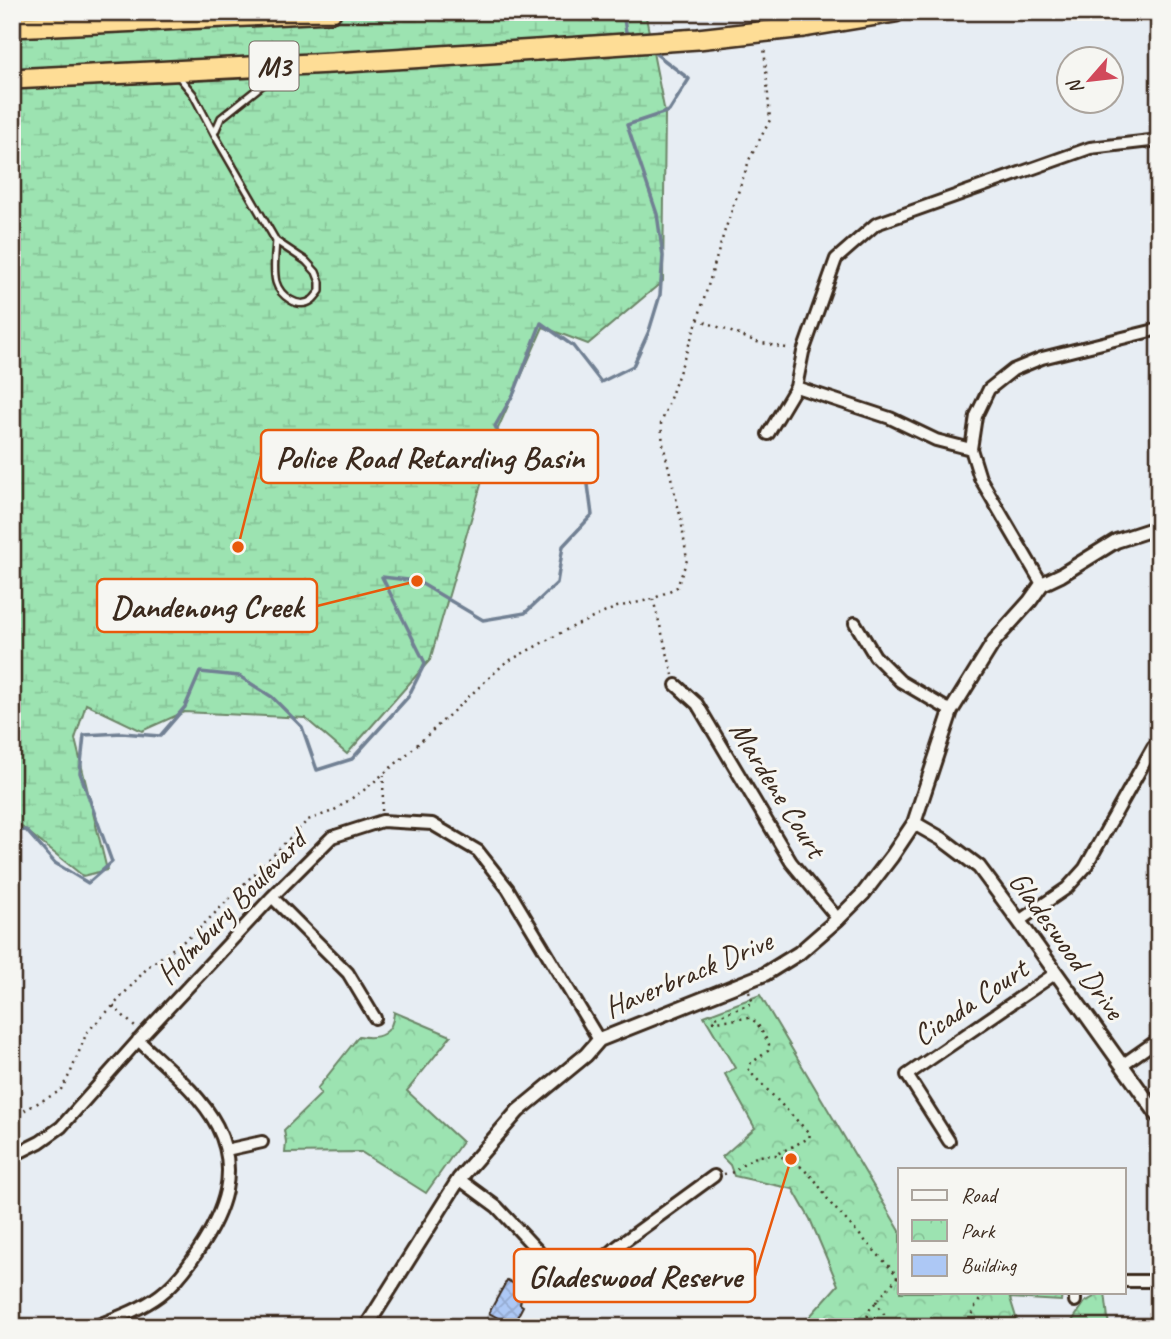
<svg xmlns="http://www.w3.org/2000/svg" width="1171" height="1339" viewBox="0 0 1171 1339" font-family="Caveat,sans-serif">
<defs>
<pattern id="wetland-marsh" width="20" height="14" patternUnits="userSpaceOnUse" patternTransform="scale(1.75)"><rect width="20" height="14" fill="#9ce3b1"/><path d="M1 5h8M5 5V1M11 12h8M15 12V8" fill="none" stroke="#87c398"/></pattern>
<pattern id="park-crowns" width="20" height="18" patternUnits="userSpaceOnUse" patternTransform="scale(1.75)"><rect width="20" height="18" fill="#9ce3b1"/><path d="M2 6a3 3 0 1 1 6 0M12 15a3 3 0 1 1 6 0" fill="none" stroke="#87c398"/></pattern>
<pattern id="building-cross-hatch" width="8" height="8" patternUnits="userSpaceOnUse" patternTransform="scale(1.75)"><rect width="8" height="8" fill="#adc8f5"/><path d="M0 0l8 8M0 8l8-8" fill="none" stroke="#96acd2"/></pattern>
</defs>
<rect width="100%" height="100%" fill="#e7edf3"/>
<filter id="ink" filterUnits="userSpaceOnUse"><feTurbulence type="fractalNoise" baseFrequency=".0143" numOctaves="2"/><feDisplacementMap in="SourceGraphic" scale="14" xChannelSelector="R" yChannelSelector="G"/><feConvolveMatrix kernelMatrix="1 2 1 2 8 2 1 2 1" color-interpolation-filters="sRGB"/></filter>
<g filter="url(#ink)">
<!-- wetland -->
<path fill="url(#wetland-marsh)" stroke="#6c8668" stroke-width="2" d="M12,12H645L665,113L663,281L588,344L543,327L496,433L430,660L347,754L305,718L184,712L142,731L86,704L75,739L107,870L83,876L18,824H12Z"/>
<!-- park -->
<path fill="url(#park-crowns)" stroke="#6c8668" stroke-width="2" d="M760,995L900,1231V1292H1062L1061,1301L1010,1298L1019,1327H803L802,1325L838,1285L810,1219L793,1189L734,1176L730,1165L722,1157L755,1128L725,1074L735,1068L704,1016Z
M394,1012L451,1036L407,1091L462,1142L426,1193L361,1152L285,1153L286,1142L284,1130L321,1094L317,1089L359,1036C379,1040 393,1034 394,1012Z
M1103,1292H1105L1109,1327H1068L1085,1302Z"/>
<!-- shadow -->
<path fill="#0003" d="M507,1282L510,1327H491L492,1325L484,1321L500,1289Z"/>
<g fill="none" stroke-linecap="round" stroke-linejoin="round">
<!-- stream -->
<path stroke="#718093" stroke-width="3.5" d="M623,12L626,32L631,35
M12,831L26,830L55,863L88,883L112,862L80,773L84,735L122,733L160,736L185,707L200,672L239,676L272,697L302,727L317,770L352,759L408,697L425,663L382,577L417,581L483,620L525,613L557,583L563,546L592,515L587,477L512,462L495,426L514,393L541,323L573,346L601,382L633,366L649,331L660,295L663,256L657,214L627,125L669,111L689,79L651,50"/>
</g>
<!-- building -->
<path fill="url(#building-cross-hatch)" stroke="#3b2a1e" stroke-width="2" d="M507,1280L520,1287L517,1291L522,1294L520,1304L523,1306L512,1327H504L495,1322L498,1318L489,1313Z"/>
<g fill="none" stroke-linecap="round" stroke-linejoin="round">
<defs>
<path id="service" d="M179,77L193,94L214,134
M276,241C275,254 273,270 276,282C280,296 299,310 312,300C314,299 319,292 320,291V282L316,272L306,261L276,241L214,134L221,118L261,86L283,72"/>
<path id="minor" d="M796,387L890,418L936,440L971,449
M768,434L796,387L803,352L836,259L876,224L1090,148L1159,140
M1042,584L980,478L971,449L976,416L989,389L1013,370L1042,358L1159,329
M855,623L875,656L900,681L951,711
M676,685L697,704L791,862L838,919
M272,897L348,973L375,1018
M1019,921L1067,888L1085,868L1153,747L1159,743
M1122,1065L1159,1039
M949,1141L907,1075L1056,973
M226,1150L262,1142
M12,1156L40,1142L61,1127L143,1035L272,897L332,837L382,821L432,824L478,851L508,889L599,1040
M459,1179L497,1207L538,1251L560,1285L572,1287L618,1246L714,1176
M1124,1281H1150L1159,1278
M1075,1292V1301
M93,1327C116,1318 140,1310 160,1295C176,1283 188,1267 198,1251C224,1212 240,1171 217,1126C200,1093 165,1066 138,1040"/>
<path id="tertiary" d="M914,823L942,839L979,867L1019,921L1159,1117
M366,1327L459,1179L518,1111L586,1055L599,1040L765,974L799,953L838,919L863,894L892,856L914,823L951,711L995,640L1030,601L1042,584L1061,575L1116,541L1159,527"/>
<path id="motorway" d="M12,27L331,12
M804,27L895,12
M12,79L331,63L536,50"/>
</defs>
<!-- service casing -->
<use href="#service" stroke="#3b2a1e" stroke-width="10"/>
<!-- minor casing -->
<use href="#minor" stroke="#3b2a1e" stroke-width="16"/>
<!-- tertiary casing -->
<use href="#tertiary" stroke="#3b2a1e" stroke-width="18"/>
<!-- motorway casing -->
<use href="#motorway" stroke="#3b2a1e" stroke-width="24"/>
<!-- path -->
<path stroke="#3b2a1e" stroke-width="2.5" stroke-dasharray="2 5" stroke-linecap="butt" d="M698,319L757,342L791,349
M653,599L673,675
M382,811L384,775
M749,992L753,1003L713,1018L714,1021L750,1018L757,1023L769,1044L768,1051L750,1064L748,1068L751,1073L810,1134L809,1138L777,1154
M113,1006L136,1028
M12,1117L60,1091L70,1074L87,1032L113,1006L149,966L195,933L308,820L333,811L364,790L405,756L505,663L566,630L617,607L653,599L677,587L687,560L681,519L663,444L661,424L698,319L724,233L750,158L770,120L764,46
M792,1146L800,1166
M724,1174L734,1172L744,1163L758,1156L776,1155L787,1159L800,1166L815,1180L831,1204L896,1274L897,1278L870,1309L867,1317L852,1327
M876,1301L887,1319L889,1327
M867,1317C876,1317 882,1320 888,1327
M966,1327L976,1305L986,1292"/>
<!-- service -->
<use href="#service" stroke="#f6f6f2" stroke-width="5"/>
<!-- minor -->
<use href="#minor" stroke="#f6f6f2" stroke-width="10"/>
<!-- tertiary -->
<use href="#tertiary" stroke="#f6f6f2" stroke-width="12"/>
<!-- motorway -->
<use href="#motorway" stroke="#fedd96" stroke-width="19"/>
<defs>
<path id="motorway-bridge" d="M536,50L698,39L804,27"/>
</defs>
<!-- motorway-bridge casing -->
<use href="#motorway-bridge" stroke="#3b2a1e" stroke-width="24" stroke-linecap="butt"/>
<!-- motorway-bridge -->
<use href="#motorway-bridge" stroke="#fedd96" stroke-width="19"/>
</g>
</g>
<g text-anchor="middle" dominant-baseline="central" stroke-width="6" stroke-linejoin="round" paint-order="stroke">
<!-- shield labels -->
<rect fill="#f6f6f2" stroke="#73675e" stroke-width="2" x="249.5" y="41.5" width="49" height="49" rx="5"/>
<g font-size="28" font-weight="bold" fill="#3b2a1e">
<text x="274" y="66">M3</text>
</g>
<!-- street labels -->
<g font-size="30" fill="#3b2a1e" stroke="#f6f6f2">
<text transform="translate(778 789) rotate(58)">Mardene Court</text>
<text transform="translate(231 907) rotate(-46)">Holmbury Boulevard</text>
<text transform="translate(1067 945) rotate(54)">Gladeswood Drive</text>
<text transform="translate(688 974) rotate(-23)">Haverbrack Drive</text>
<text transform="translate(970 1002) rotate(-34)">Cicada Court</text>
</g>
</g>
<!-- callouts -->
<path fill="none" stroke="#e8590c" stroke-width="2.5" d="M238 547L261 456M417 581L317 606M791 1159L755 1276"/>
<g fill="#e8590c" stroke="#f6f6f2" stroke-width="2.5">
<circle cx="238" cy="547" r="7"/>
<circle cx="417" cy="581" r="7"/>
<circle cx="791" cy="1159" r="7"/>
</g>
<g fill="#f6f6f2" stroke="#e8590c" stroke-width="2.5">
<rect x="261" y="430" width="337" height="53" rx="7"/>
<rect x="97" y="579" width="220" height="53" rx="7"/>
<rect x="514" y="1249" width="241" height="53" rx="7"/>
</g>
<g font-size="32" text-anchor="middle" font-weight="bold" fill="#3b2a1e">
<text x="430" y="468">Police Road Retarding Basin</text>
<text x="207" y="617">Dandenong Creek</text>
<text x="635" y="1287">Gladeswood Reserve</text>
</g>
<!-- margin -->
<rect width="1171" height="1339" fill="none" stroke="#f6f6f2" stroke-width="42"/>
<rect x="21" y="21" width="1129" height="1297" fill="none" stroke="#3b2a1e" stroke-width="2.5" filter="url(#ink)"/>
<!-- legend -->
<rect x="898" y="1168" width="228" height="126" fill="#f6f6f2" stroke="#aba49d" stroke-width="2"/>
<rect x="912" y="1190" width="35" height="10" fill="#f6f6f2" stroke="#aba49d" stroke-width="2"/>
<text x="961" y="1202" font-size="21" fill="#3b2a1e">Road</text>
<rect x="912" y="1220" width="35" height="21" fill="url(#park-crowns)" stroke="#aba49d" stroke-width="2"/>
<text x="961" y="1238" font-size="21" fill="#3b2a1e">Park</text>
<rect x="912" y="1255" width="35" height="21" fill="#adc8f5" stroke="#aba49d" stroke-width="2"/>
<text x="961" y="1272" font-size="21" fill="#3b2a1e">Building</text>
<!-- north arrow -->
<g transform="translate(1090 80) rotate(242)"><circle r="33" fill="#f6f6f2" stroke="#aba49d" stroke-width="2"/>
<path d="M0-5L12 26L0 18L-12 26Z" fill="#d1495b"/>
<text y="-10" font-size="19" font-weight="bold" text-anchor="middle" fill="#3b2a1e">N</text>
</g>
</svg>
